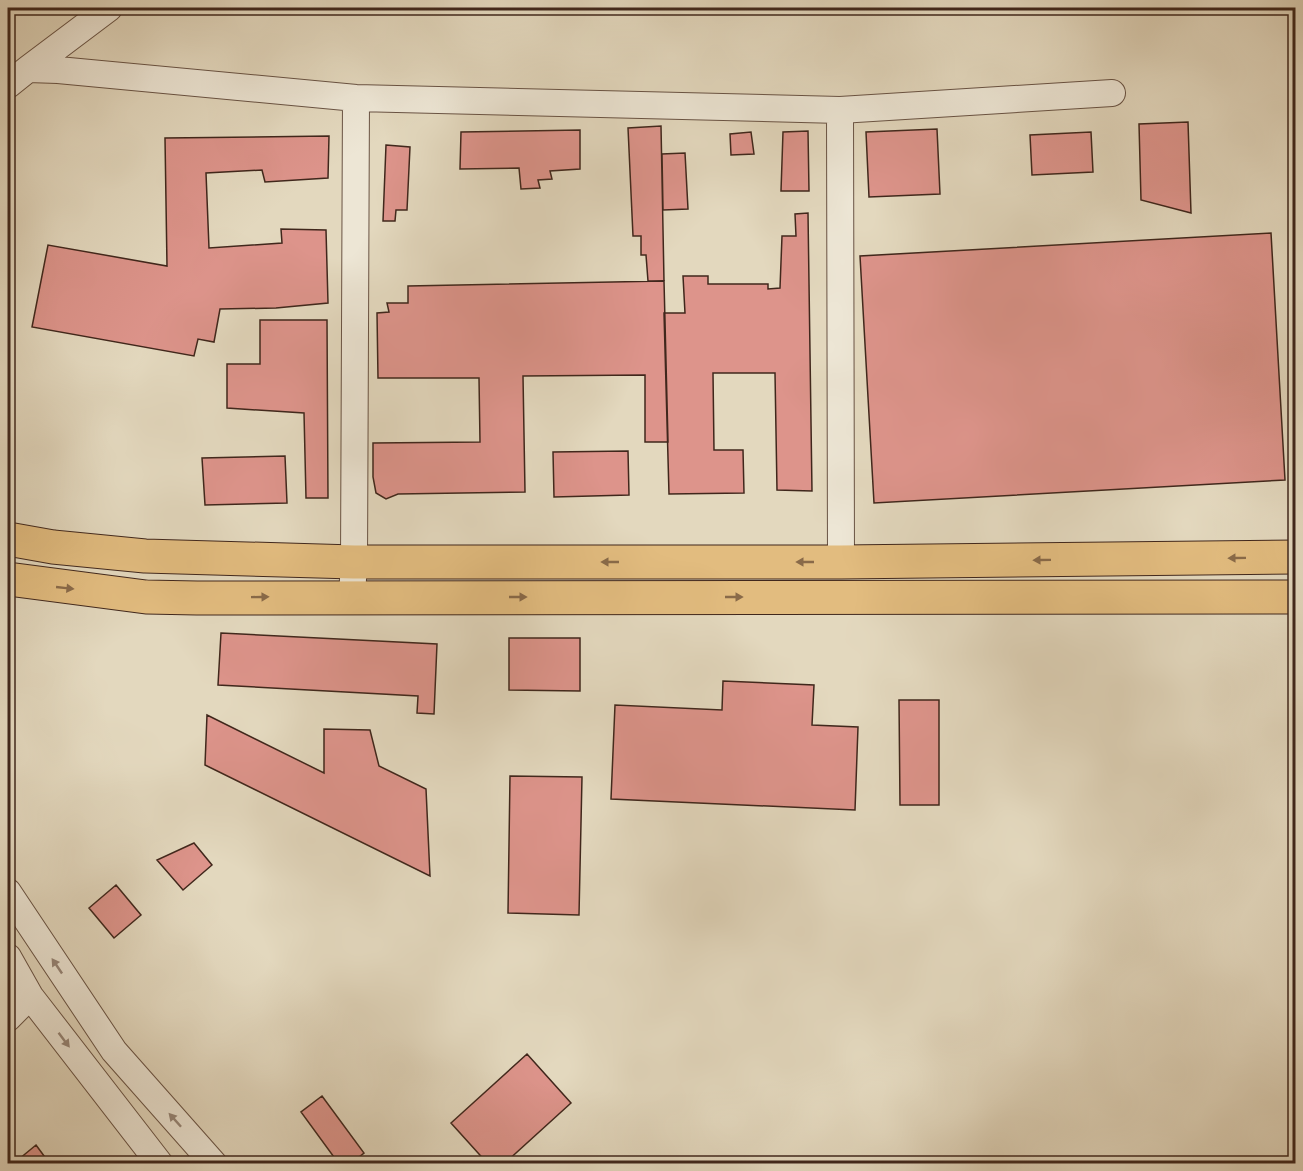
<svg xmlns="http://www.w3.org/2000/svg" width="1303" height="1171" viewBox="0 0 1303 1171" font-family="'IM FELL English',serif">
<rect width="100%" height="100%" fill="#e3d8be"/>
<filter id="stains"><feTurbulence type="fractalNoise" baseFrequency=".00333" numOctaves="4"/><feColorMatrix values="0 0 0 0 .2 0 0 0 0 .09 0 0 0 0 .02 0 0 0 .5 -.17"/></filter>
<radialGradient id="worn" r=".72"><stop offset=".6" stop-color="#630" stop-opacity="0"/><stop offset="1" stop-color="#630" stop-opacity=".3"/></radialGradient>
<!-- building -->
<path fill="#dd948b" stroke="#40271c" stroke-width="1.5" d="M1188,122L1191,213L1141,200L1139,124Z
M661,126L664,281H648L646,255H641V236H633L628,128Z
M937,129L940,194L869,197L866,132Z
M580,130V169L550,171L552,179L538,180L540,188L521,189L519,168L460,169L461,132Z
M808,131L809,191H781L783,132Z
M751,132L754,154L731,155L730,134Z
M1091,132L1093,172L1032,175L1030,135Z
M329,136L328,178L265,182L262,170L206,173L209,248L282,243L281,229L326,230L328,303L276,308L220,309L214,342L198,339L194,356L32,327L48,245L167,266L165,138Z
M386,145L410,147L407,210H396L395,221H383Z
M685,153L688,209L663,210L662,154Z
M808,213L812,491L777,490L775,373H713L714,450H743L744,493L669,494L664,313H685L683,276H708V284H768V289L780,288L782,236H796L795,214Z
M1271,233L1285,480L874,503L860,256Z
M664,281L668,442H645V375L523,376L525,492L398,494L386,499L376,493L373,477V443L480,442L479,378H378L377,313L389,312L387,303H408V286Z
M260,320H327L328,498H306L304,413L227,408V364H260Z
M628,451L629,495L554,497L553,452Z
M285,456L287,503L205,505L202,458Z
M221,633L437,644L434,714L417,713L418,696L218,685Z
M509,638H580V691L509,690Z
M723,681L814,685L812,725L858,727L855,810L611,799L615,705L722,710Z
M899,700H939V805H900Z
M207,715L324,773V729L370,730L379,766L426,789L430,876L205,765Z
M510,776L582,777L579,915L508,913Z
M194,843L212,865L183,890L157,860Z
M116,885L141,915L114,938L89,908Z
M527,1054L571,1103L504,1164H488L451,1123Z
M322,1096L364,1153L350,1164H339L301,1112Z
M36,1145L50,1164H13Z"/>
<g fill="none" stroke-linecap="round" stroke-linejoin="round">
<defs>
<path id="minor" d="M28,69L109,8
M8,85L28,69L58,70L356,98L840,110L1112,93
M840,110L841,562
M352,596L354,562L356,98
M8,892L114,1051L214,1164
M8,957L30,996L160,1164
M8,1018L30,996"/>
<path id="major" d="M8,539L53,547L145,556L354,562H841L1296,557
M8,579L146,597L197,598L1296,597"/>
</defs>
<!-- minor casing -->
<use href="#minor" stroke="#695344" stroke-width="28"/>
<!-- major casing -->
<use href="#major" stroke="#40271c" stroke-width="35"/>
<!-- minor -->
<use href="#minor" stroke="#ede6d5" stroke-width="26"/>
<!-- major -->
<use href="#major" stroke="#e2bc7f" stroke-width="33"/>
</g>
<!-- one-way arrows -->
<defs><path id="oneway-solid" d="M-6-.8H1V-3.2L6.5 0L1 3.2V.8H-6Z" transform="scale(1.5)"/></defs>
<g fill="#896a49">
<use href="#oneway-solid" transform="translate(1237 558) rotate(179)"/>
<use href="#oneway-solid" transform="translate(1042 560) rotate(179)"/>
<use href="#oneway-solid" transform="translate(610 562) rotate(-180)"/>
<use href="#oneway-solid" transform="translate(805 562) rotate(180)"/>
<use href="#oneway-solid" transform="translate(65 588) rotate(6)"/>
<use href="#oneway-solid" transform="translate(260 597) rotate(-1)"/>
<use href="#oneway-solid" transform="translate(518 597)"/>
<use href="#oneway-solid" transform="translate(734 597)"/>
</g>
<g fill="#968678">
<use href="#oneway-solid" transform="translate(57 966) rotate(-124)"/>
<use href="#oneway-solid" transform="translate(64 1040) rotate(53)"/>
<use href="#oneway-solid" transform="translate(175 1120) rotate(-132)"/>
</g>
<!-- margin -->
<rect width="1303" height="1171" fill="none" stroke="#e3d8be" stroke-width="30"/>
<rect x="9" y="9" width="1285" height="1153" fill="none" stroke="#40271c" stroke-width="3"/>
<rect x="15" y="15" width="1273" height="1141" fill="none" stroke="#40271c" stroke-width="1.5"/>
<rect width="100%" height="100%" filter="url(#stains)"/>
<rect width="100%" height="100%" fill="url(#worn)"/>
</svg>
